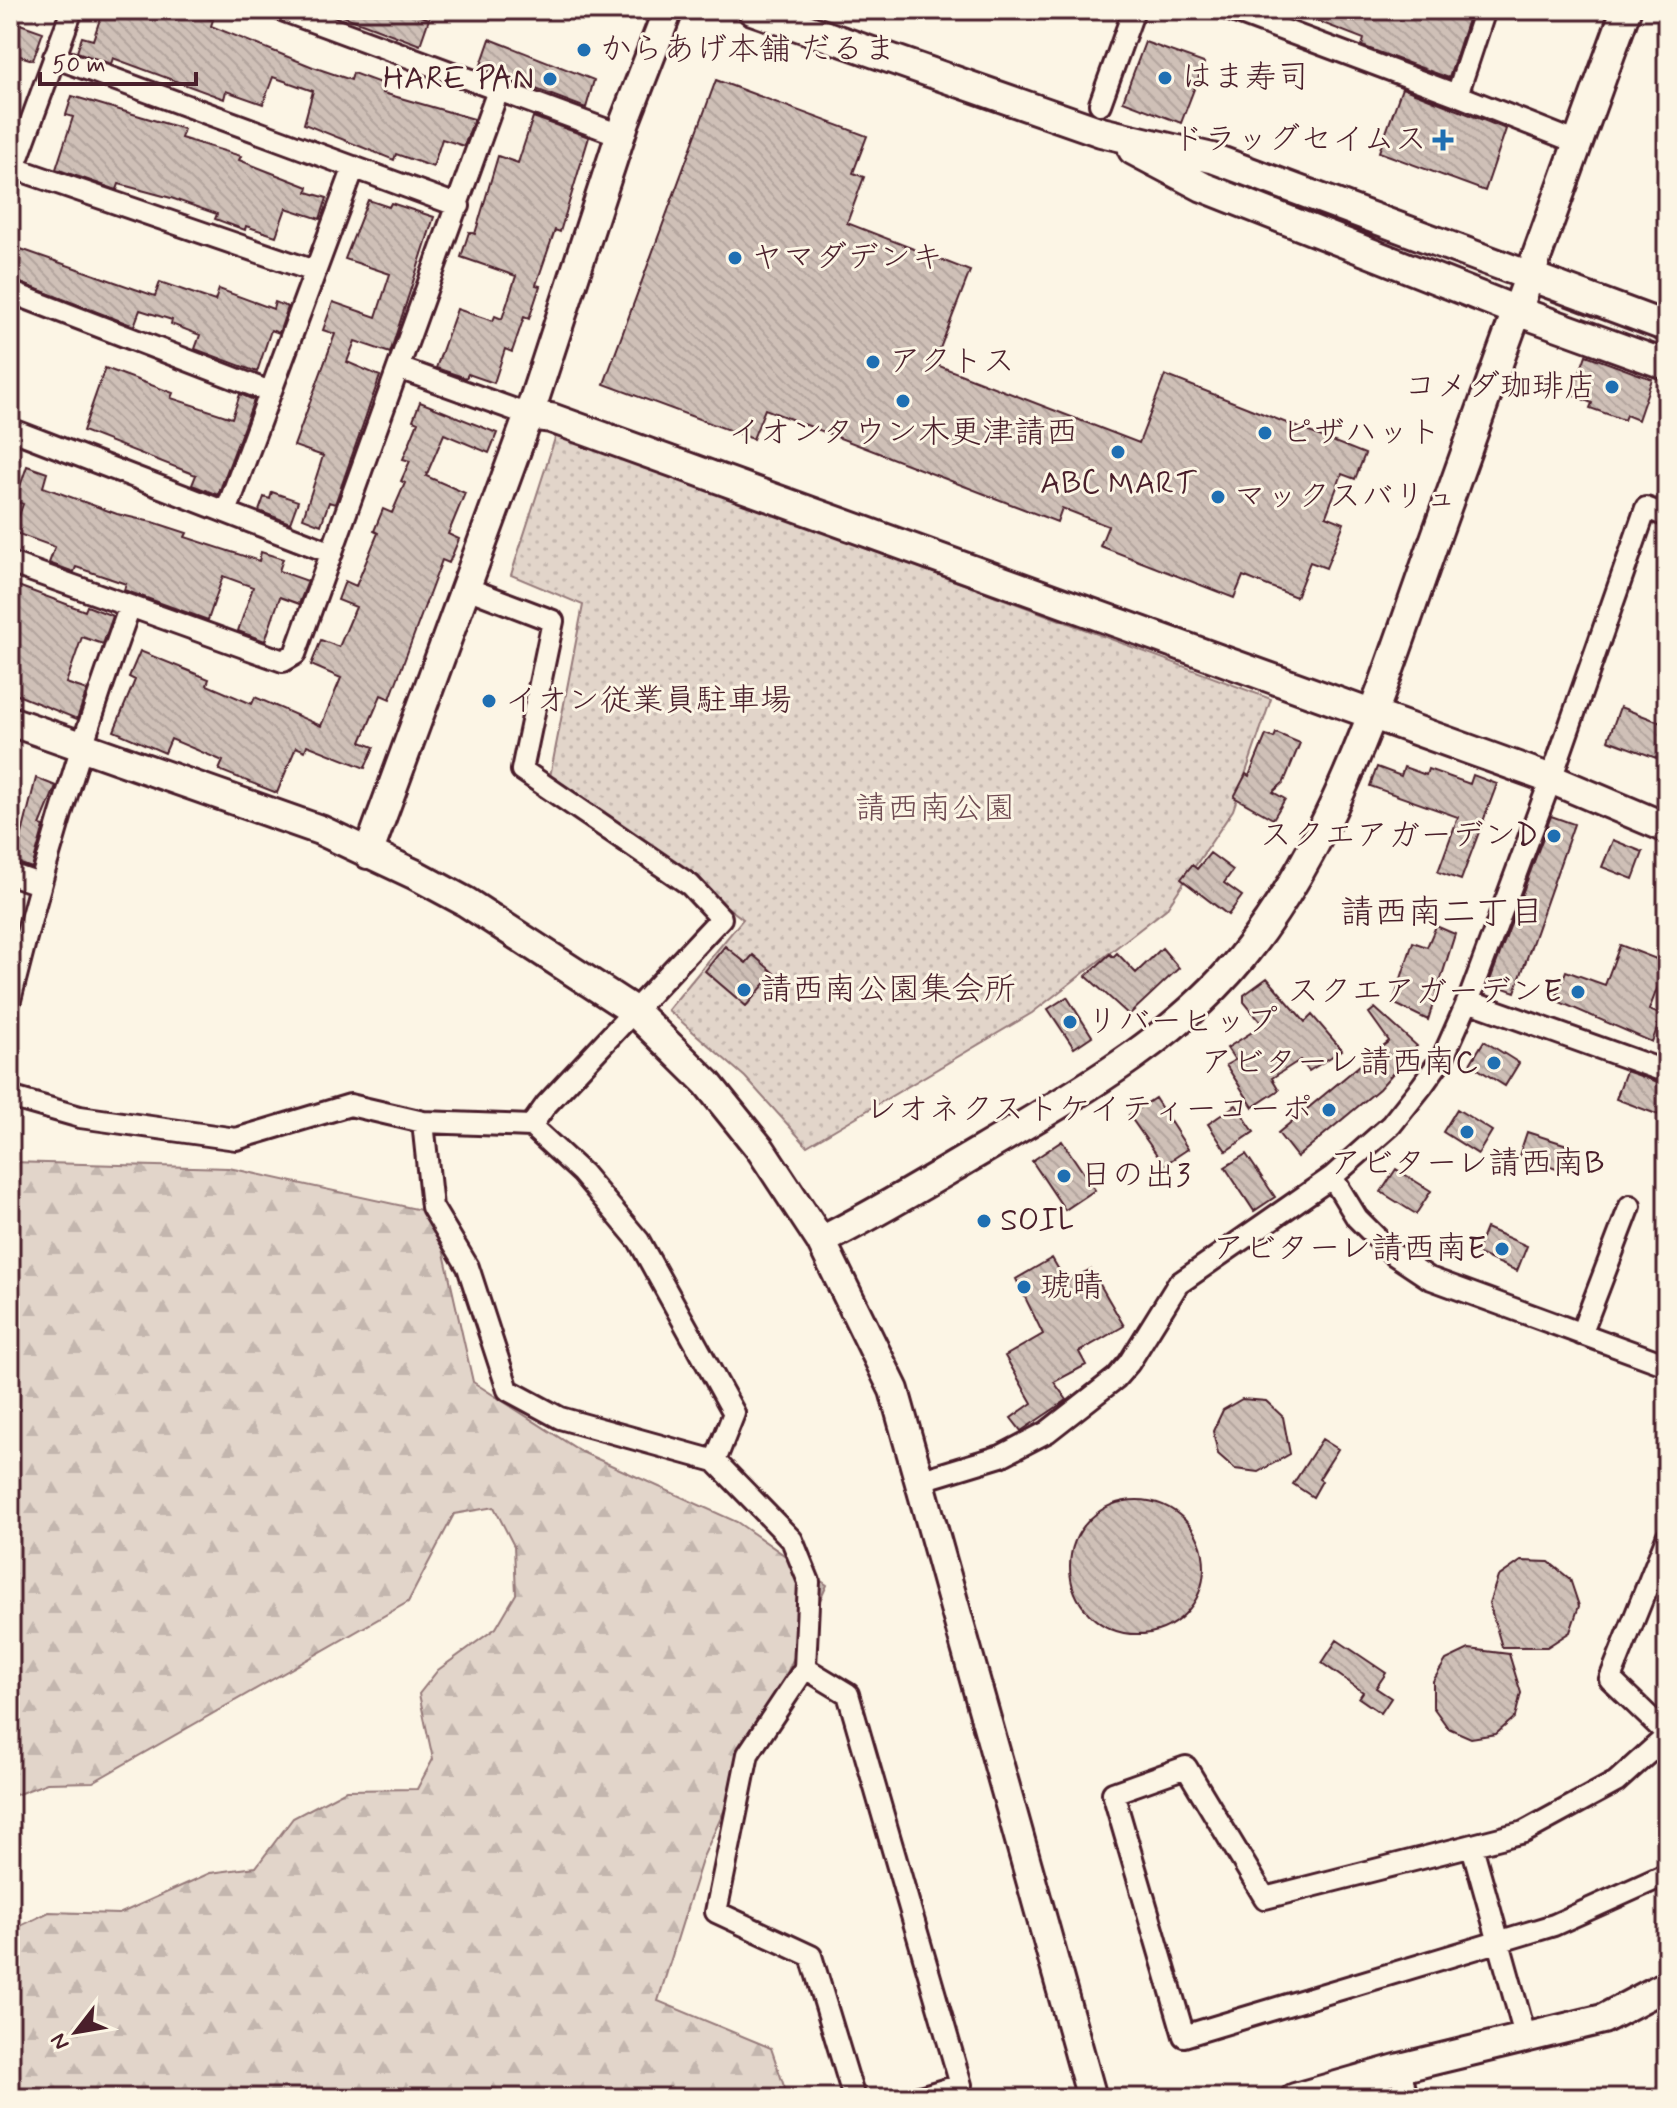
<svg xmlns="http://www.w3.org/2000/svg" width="1677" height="2108" viewBox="0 0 1677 2108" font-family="Mynerve,'Klee One',sans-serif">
<defs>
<pattern id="forest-firs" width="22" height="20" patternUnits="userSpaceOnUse" patternTransform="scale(2)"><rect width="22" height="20" fill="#e2d5ca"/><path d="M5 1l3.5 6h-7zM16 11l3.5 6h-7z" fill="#c3b6ae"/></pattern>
<pattern id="park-dots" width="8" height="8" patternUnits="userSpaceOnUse" patternTransform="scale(2)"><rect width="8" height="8" fill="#e2d5ca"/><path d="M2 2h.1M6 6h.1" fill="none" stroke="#c3b6ae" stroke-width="1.8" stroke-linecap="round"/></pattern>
<pattern id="building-back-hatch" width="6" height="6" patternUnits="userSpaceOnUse" patternTransform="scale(2)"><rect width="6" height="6" fill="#cfc0b7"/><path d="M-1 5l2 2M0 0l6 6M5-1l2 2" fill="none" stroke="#b3a59e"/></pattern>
</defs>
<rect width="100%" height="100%" fill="#fcf5e5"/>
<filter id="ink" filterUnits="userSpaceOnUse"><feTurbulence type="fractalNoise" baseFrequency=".0125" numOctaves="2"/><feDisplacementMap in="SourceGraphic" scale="16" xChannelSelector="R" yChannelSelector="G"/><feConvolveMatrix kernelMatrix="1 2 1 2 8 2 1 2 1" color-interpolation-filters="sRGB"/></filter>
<g filter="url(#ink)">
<!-- forest -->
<path fill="url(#forest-firs)" stroke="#967a7a" stroke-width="2" d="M10,1162L229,1168L435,1213L473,1382L582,1452L737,1522L827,1585L703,1857L658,2001L771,2048L788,2098H10V1931L49,1912L119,1914L210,1873L256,1867L293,1818L346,1790L417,1789L433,1759L419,1694L438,1670L496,1628L516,1594L514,1546L494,1507L454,1514L408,1602L93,1782L47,1783L10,1797Z"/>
<!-- park -->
<path fill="url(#park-dots)" stroke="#967a7a" stroke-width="2" d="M557,432L1271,699L1233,810L1166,909L1032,1013L807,1146L745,1077L668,1010L743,919L650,849L549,782L583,605L511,575Z"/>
<!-- building -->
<path fill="url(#building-back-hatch)" stroke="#4a1f2b" stroke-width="2" d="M103,10H182L213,20L211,26L313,67L351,80L353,73L386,85L383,93L474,119L464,146L442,139L433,167L396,154L394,160L304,124L313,91L273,77L263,104L226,91L224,99L113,58L111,64L77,52L82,37L93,40Z
M327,10H402L429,19L420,45Z
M1289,10H1471L1449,78L1362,46L1364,39Z
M20,24L43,32L33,60L10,53Z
M490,39L594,80L586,108L480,68Z
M1145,42L1204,63L1181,123L1123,101Z
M716,80L867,136L853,173L864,177L847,223L970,271L934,364L1139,443L1165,375L1365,454L1355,479L1342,474L1326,516L1344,523L1326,568L1310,562L1296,597L1243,576L1234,598L1100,546L1108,526L1062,508L1057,522L765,409L753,439L604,384Z
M1402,88L1506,129L1485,191L1379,152Z
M72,96L184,129L181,138L241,156L239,160L308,187L307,192L327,198L320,219L286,208L276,236L246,226L245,230L215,219L217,214L171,198L119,184L117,190L56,169L73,117L66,115Z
M533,117L589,137L560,232L555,230L536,285L540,286L529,319L524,317L512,352L505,349L494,383L468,374L466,378L436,368L457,309L493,321L495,316L502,319L516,276L461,257L469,232L475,234L498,156L518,163Z
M368,200L389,207L391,203L434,217L390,353L355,341L347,362L380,376L335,504L329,502L321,525L303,518L323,456L294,446L335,334L323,330L333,302L376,317L390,274L345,259Z
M18,248L155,296L160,282L215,301L219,289L273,309L275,302L288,307L279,333L271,330L257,372L195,349L200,335L171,324L172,320L140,310L134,326L10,279Z
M1586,355L1652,379L1638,420L1626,415L1624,420L1590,408L1592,403L1572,395Z
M105,368L173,393L171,398L232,418L240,394L254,400L218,495L192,485L196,475L83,431Z
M420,402L497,433L489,453L444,434L426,476L465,493L448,534L459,539L449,563L442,560L390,699L381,695L361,742L374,747L365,768L307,745L305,751L296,747L277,793L219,770L223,761L171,739L165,753L114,731L135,680L129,677L140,651L209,679L207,685L252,704L255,697L321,726L341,678L311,665L321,640L339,647L356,607L338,600L345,581L356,586L378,533L374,531L383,509L392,513L405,483L401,481L410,461L403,459L418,422L413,420Z
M27,466L47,473L43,487L117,514L156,523L187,533L185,537L259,561L261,552L283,559L279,571L308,581L299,604L280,597L265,641L238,631L253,587L223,576L208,620L124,590L126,584L76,567L74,572L49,563L55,547L13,532L23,504L15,501Z
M272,492L298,501L290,523L259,511L264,497L270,499Z
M10,583L85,611L87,606L113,616L103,644L82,637L66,683L87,690L77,719L10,692V625L15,612L10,610Z
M1620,707L1667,725V762L1608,740Z
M1276,733L1300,743L1284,782L1273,792L1285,799L1273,819L1234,797L1246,774L1249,776L1266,735L1274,738Z
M1377,767L1401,776L1404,767L1426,775L1428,769L1470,784L1473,775L1497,784L1461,880L1438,872L1458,817L1370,786Z
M36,778L56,786L40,825L44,826L32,868L15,862Z
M1551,816L1574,824L1515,992L1489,983Z
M1613,840L1643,852L1633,879L1602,867Z
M1210,853L1233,870L1224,883L1242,896L1228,915L1181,879L1192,865L1197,869Z
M1436,926L1455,934L1428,1020L1393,1003L1413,942L1427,947Z
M1620,945L1667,963L1649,1010L1662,1015L1652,1042L1555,1000L1566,971L1605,985Z
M725,946L746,963L753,955L774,973L746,1006L705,971Z
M1162,948L1179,968L1129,1015L1086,976L1110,954L1113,957L1117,953L1136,973Z
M1267,978L1305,1022L1312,1015L1342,1050L1309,1071L1300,1060L1272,1078L1279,1090L1253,1107L1226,1065L1235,1060L1227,1048L1263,1025L1244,1002V995Z
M1067,997L1092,1036L1074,1048L1048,1009Z
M1375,1008L1417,1046L1379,1089L1297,1157L1278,1133L1389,1041L1369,1013Z
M1484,1041L1519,1063L1505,1086L1470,1064Z
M1626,1071L1667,1085V1118L1616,1099Z
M1155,1098L1188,1149L1164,1165L1129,1115Z
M1236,1105L1254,1132L1226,1151L1208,1124Z
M1457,1109L1492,1131L1478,1154L1443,1132Z
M1527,1132L1567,1145L1559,1170L1519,1156Z
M1062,1141L1095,1190L1065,1210L1032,1161Z
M1246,1154L1275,1197L1254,1211L1225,1167Z
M1396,1169L1431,1191L1416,1214L1381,1192Z
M1486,1228L1527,1246L1517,1271L1476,1253Z
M1052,1258L1066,1282L1091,1269L1124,1326L1079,1352L1086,1365L1054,1382L1067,1400L1021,1431L1011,1418L1032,1403L1005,1356L1043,1334L1016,1279Z
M1242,1399L1266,1401L1283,1417L1290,1454L1258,1472L1235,1469L1218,1454L1213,1431L1223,1410Z
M1322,1439L1338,1449L1319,1479L1322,1481L1313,1497L1293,1484Z
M1070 1567a67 67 0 1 1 134 0a67 67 0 1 1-134 0Z
M1521,1561L1549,1562L1570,1579L1579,1606L1570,1632L1547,1647H1502L1489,1603L1498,1577Z
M1337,1640L1386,1673L1376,1688L1391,1698L1381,1713L1359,1698L1363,1692L1322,1663Z
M1469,1649L1509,1654L1521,1693L1515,1717L1496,1734L1471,1738L1448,1728L1433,1707V1681L1446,1660Z"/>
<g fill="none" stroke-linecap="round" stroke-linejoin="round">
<defs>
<path id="street" d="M282,10L620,135
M1230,10L1457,95L1485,10
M54,57L459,206
M1457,95L1578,143
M1100,104L1134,10
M14,168L314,271
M10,179L72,10
M10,292L270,392
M399,368L529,415
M10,429L332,553
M226,512L354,167
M10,563L283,661L295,654L499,88
M464,587L553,621L522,770L690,885L721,918L546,1105L531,1126
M10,874L39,884
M10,1000C43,866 83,736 130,606
M1468,1001L1667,1072
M10,1097L80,1117L236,1139L350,1105L423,1122L531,1126L582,1173L639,1241L734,1413L715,1461
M423,1122L432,1207L468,1267L508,1390L560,1418L715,1461L792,1540L809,1582L805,1668L748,1754L716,1912L811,1956L854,2098
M1332,1177L1357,1218L1393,1254L1429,1278L1667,1365
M1581,1334L1630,1206
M922,1480L1001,1456L1047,1432L1116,1378L1129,1363L1178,1284L1332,1177L1391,1125L1422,1086L1444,1055L1471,994L1551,779L1646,508L1667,516
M1667,1537L1610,1679L1667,1734
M805,1668L848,1694L961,2085L916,2098
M1667,1736L1616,1782L1524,1832L1265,1898L1186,1767L1113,1793L1184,2036L1554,1925L1667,1874
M1472,1846L1526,2039
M1400,2068L1407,2098"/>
<path id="secondary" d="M752,10L1101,132L1212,158L1667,327
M1133,150L1203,187L1517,311L1667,365
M529,415L551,418L1551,779L1667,828
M10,721L320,830L414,874L466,902L634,1011L707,1083L761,1150L821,1241L894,1390L1092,2098
M368,854L529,415L625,121L668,10
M821,1241C876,1214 929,1181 982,1150C1073,1096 1173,1041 1241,958C1341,834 1387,672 1440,525C1501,353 1564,182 1626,10
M1295,2098L1400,2068L1603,2019L1667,1985"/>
</defs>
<!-- street casing -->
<use href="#street" stroke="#4a1f2b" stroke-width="26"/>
<!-- secondary casing -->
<use href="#secondary" stroke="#4a1f2b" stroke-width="34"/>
<!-- street -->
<use href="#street" stroke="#fcf5e5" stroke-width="20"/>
<!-- secondary -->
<use href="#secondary" stroke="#fcf5e5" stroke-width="28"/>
</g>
</g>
<!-- markers -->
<g fill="#1f6fb2" stroke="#fcf5e5" stroke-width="3">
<circle cx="584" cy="50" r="8"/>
<circle cx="1165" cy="78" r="8"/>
<circle cx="550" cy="79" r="8"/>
<path d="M1439 128h8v8h8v8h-8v8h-8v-8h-8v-8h8z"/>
<circle cx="735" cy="258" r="8"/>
<circle cx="873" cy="362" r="8"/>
<circle cx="1612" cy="387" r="8"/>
<circle cx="903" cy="401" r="8"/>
<circle cx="1265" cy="433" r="8"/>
<circle cx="1118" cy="452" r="8"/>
<circle cx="1218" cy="497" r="8"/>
<circle cx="489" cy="701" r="8"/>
<circle cx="1554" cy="836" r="8"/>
<circle cx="744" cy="990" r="8"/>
<circle cx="1578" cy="992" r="8"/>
<circle cx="1070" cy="1022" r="8"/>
<circle cx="1494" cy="1063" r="8"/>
<circle cx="1329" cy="1110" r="8"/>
<circle cx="1467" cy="1132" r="8"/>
<circle cx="1064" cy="1176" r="8"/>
<circle cx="984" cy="1221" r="8"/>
<circle cx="1502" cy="1249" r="8"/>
<circle cx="1024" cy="1287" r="8"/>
</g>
<g text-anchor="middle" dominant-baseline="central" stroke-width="6" stroke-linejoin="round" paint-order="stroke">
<!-- poi labels -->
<g font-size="32" fill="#4a1f2b" stroke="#fcf5e5" text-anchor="start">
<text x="600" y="50">からあげ本舗 だるま</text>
<text x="1181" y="78">はま寿司</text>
<text x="534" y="79" text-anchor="end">HARE PAN</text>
<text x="1427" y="140" text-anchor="end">ドラッグセイムス</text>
<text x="751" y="258">ヤマダデンキ</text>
<text x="889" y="362">アクトス</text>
<text x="1596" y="387" text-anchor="end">コメダ珈琲店</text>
<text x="903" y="433" text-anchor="middle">イオンタウン木更津請西</text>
<text x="1281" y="433">ピザハット</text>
<text x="1118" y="484" text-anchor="middle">ABC MART</text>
<text x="1234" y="497">マックスバリュ</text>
<text x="505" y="701">イオン従業員駐車場</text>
<text x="1538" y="836" text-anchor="end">スクエアガーデンD</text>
<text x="760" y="990">請西南公園集会所</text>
<text x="1562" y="992" text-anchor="end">スクエアガーデンE</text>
<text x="1086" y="1022">リバーヒップ</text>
<text x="1478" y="1063" text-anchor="end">アビターレ請西南C</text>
<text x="1313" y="1110" text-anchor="end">レオネクストケイティーコーポ</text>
<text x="1467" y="1164" text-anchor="middle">アビターレ請西南B</text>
<text x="1080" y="1176">日の出3</text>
<text x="1000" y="1221">SOIL</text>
<text x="1486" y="1249" text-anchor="end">アビターレ請西南E</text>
<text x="1040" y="1287">琥晴</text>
</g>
<!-- park labels -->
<g font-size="32" fill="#704c53" stroke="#fcf5e5">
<text x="935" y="809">請西南公園</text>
</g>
<!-- neighbourhood labels -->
<g font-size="34" fill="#4a1f2b" stroke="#fcf5e5">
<text x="1442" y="913">請西南二丁目</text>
</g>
</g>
<!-- margin -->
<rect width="1677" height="2108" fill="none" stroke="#fcf5e5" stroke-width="40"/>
<rect x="20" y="20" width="1637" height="2068" fill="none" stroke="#4a1f2b" stroke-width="3" filter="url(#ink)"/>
<!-- north arrow -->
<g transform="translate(76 2032) rotate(239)" stroke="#fcf5e5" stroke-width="6" paint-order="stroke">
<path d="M0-6L14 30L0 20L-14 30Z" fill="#4a1f2b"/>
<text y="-12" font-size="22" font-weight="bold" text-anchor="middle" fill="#4a1f2b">N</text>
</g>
<!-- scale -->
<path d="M40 72v12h156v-12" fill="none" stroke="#4a1f2b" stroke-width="4"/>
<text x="52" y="72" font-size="24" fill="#4a1f2b" stroke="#fcf5e5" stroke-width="6" paint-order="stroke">50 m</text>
</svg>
